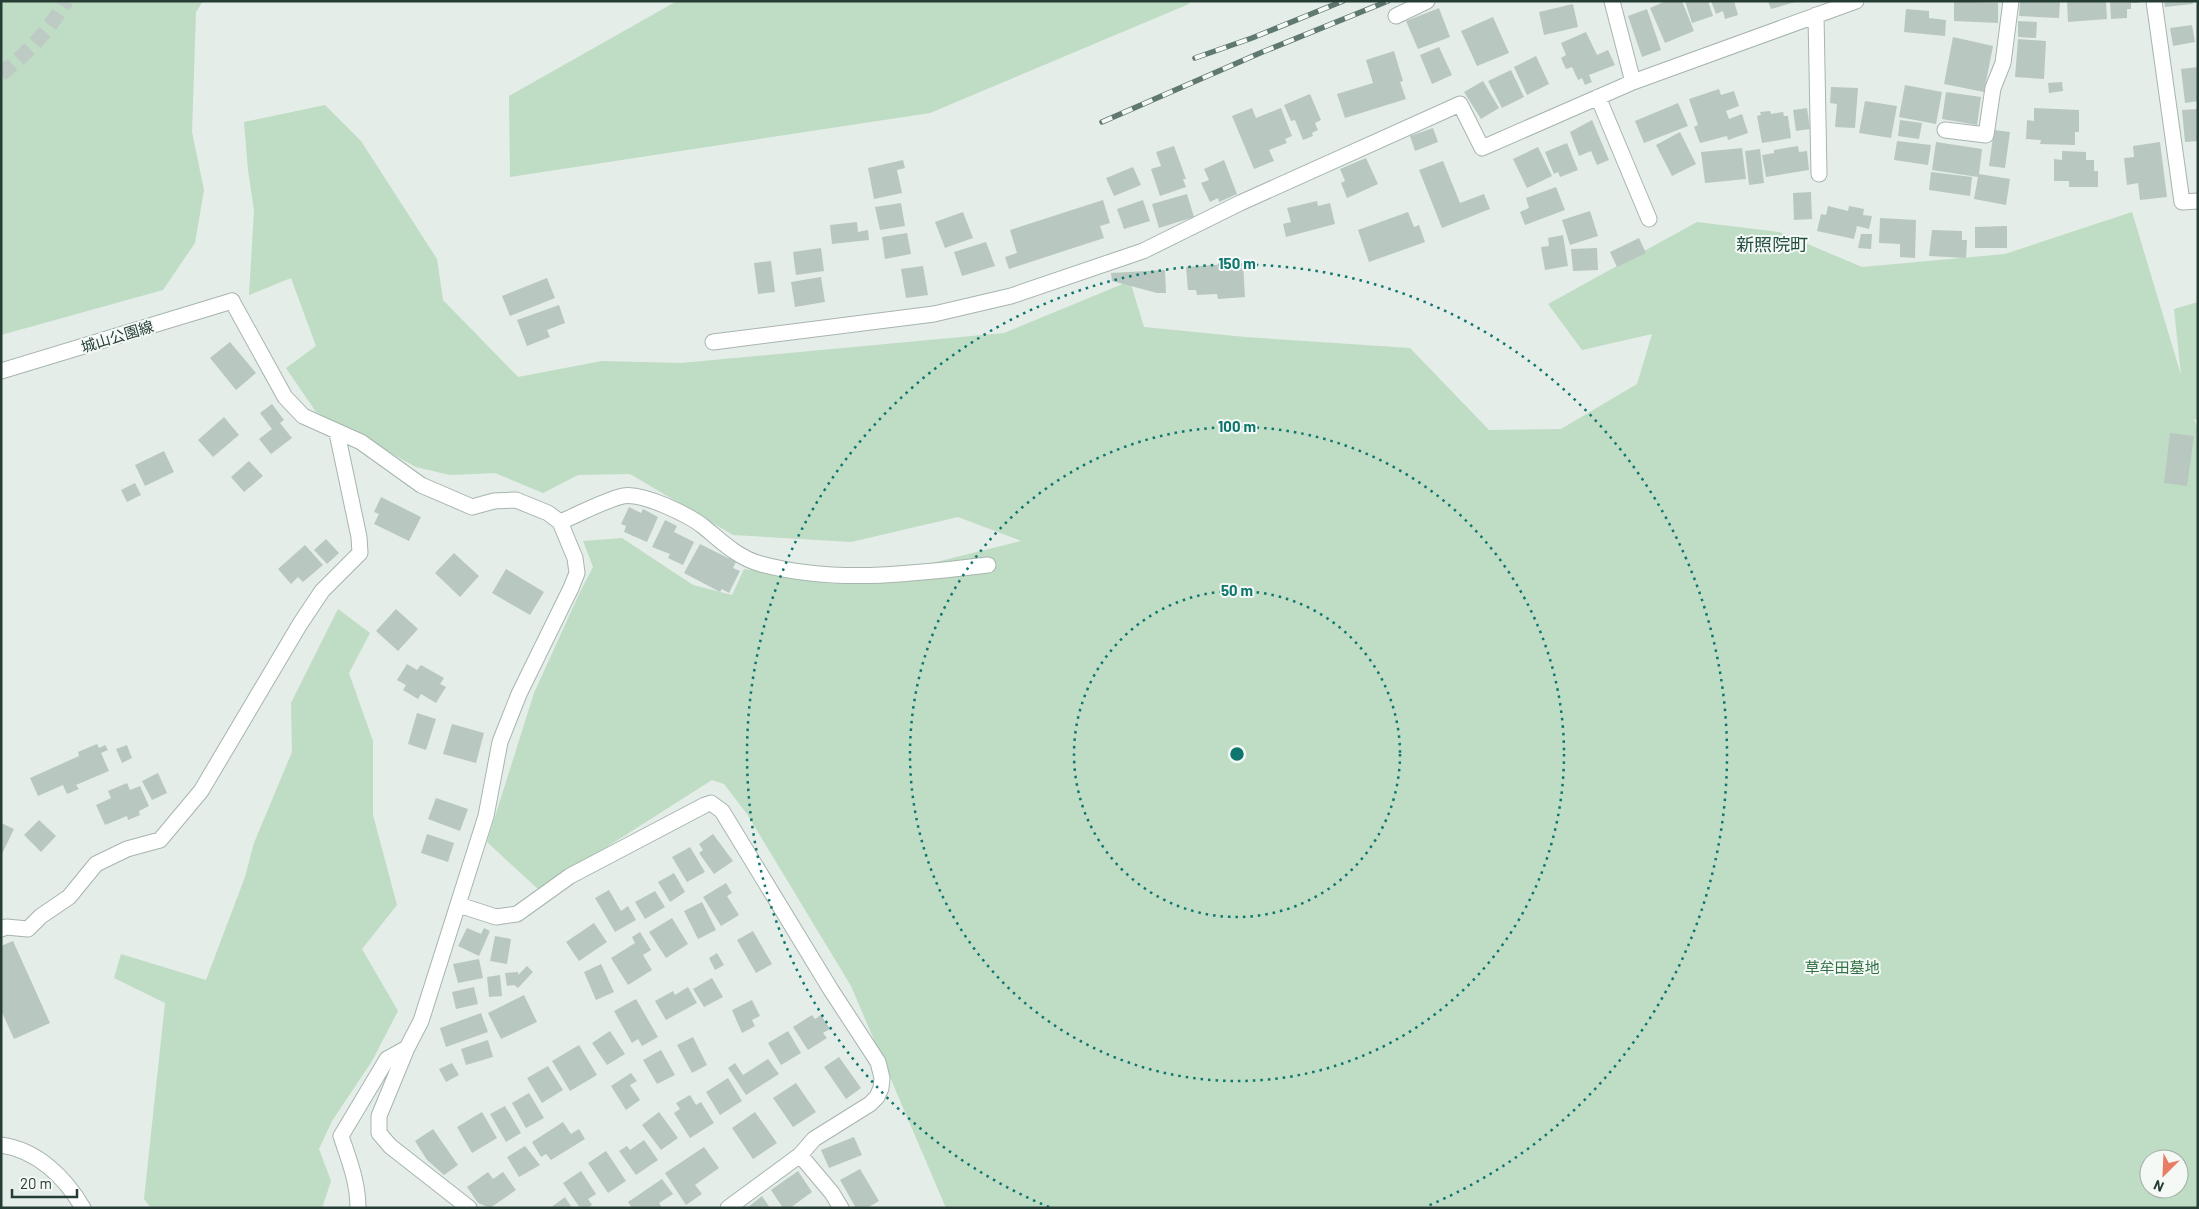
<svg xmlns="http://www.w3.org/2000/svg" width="2199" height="1209" viewBox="0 0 2199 1209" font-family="Barlow,'Noto Sans JP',sans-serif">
<rect width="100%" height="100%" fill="#e4ede8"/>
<!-- green -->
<path fill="#bfdcc4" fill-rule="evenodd" d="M1,1H203L196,12L192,132L204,190L195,243L163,290L1,335Z
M677,1H1188L1189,4L930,113L510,177L509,96Z
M325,105L361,141L437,259L443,300L518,377L602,361L681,363L1004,333L1130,281L1144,327L1245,337L1410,348L1489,430L1561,429L1637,384L1652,334L1582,350L1548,304L1697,222L1779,232L1862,267L2005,254L2132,212L2181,375L2174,309L2198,302V420L2194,419L2198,430V1208H946L851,986L747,814L724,784L712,780L539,890L487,842L534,693L580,592L593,567L583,541L622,538L693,585L732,595L744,569L847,584L1021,541L958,517L851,542L733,535L630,474L578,475L543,493L495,473L450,475L416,467L316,412L286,368L316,346L291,278L249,295L254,211L248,170L244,122ZM2149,1159H2179V1189H2149Z
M338,609L370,633L349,673L373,741V815L397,905L362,949L398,1011L372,1061L332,1121L319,1149L331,1181L322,1208H151L144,1199L165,1003L114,978L121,954L206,980L245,877L254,843L292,752L291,703Z"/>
<!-- building -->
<path fill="#b9c7c1" d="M1666,1H1682L1694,31L1665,43L1650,8Z
M1685,1H1708L1713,16L1692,23Z
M1711,1H1734L1738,15L1725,19L1723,11L1716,14Z
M1768,1H1795V2L1771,9Z
M1954,1L1998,3V23L1954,21Z
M2020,1H2060L2059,18L2019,16Z
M2067,1H2106L2107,19L2068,22Z
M2110,1H2139V3H2131V9H2127V18L2111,19Z
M2164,1H2192L2193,4L2165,7Z
M1573,4L1578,27L1544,35L1539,12Z
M1439,8L1450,37L1418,49L1406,21Z
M1647,9L1661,50L1642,57L1628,16Z
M1906,9L1929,11V18L1946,20L1945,36L1904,32Z
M1493,17L1509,53L1477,66L1461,31Z
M2018,21L2037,22L2036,38L2018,37Z
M2192,25L2195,42L2173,46L2170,28Z
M1586,32L1597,55L1608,50L1615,65L1589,75L1592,82L1585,85L1582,78L1578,80L1572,67L1566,69L1561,58L1566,55L1561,43Z
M1953,37L1993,46L1984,92L1944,84Z
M2018,39L2046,41L2044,79L2015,77Z
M1439,47L1452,75L1432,84L1420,55Z
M1394,51L1403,81L1400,82L1406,99L1345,118L1337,94L1373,83L1366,60Z
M1536,56L1549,84L1527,95L1514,67Z
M2198,67V101L2185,103L2181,69Z
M1511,70L1524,97L1502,108L1488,81Z
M1483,81L1499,108L1481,119L1464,92Z
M2062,82L2063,91L2049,93L2048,83Z
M1905,85L1942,92L1936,124L1899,117Z
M1831,87L1858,88L1855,128L1835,127L1837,104L1830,103Z
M1719,89L1721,95L1734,91L1739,106L1726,111L1729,119L1742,114L1748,133L1728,140L1727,136L1700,143L1694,127L1698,125L1689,99Z
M1946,92L1981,97L1977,125L1942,119Z
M1310,94L1321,120L1315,123L1318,130L1312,133L1313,136L1303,140L1295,120L1291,121L1284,105Z
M1865,101L1897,106L1891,138L1859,133Z
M1678,103L1688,126L1644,143L1635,121Z
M1252,108L1256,118L1281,108L1292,136L1285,139L1287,143L1269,150L1274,161L1254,169L1232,116Z
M1807,108L1810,129L1796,131L1793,110Z
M2034,108L2079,110V132H2075V145L2040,144L2041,140L2026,139L2027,120L2034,121Z
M2198,109V141L2185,142L2182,110Z
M1770,111L1771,114L1783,112L1784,116H1788L1791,138L1762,143L1757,116L1761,115L1760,112Z
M1592,120L1609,160L1597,165L1591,151L1579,156L1570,132Z
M1900,120L1922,123L1919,139L1898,136Z
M1433,128L1438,142L1415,151L1410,136Z
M1994,130L2010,132L2005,168L1989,166Z
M1680,132L1696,164L1672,176L1656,145Z
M1897,141L1931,145L1928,165L1894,160Z
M1936,142L1982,149L1979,174L2010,179L2006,205L1974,199L1978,177L1932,170Z
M2160,142L2167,197L2140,200L2138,183L2127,185L2124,158L2134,157L2133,146Z
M1567,143L1578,170L1560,177L1558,172L1554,174L1545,152Z
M1174,146L1186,179H1183L1186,187L1160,196L1151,169L1161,166L1156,152Z
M1798,146L1799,152L1807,151L1809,170L1766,177L1762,155L1774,153V150Z
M1538,147L1552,176L1527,188L1513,159Z
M1742,148L1746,179L1705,183L1701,152Z
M1760,149L1764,183L1749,185L1745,151Z
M2062,151L2086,152V160H2094V171H2098V187H2069V181H2054V159L2062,160Z
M1366,158L1378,184L1347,198L1341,183L1345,181L1340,169Z
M903,160L905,168L897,170L902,193L874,199L868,168Z
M1224,160L1237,194L1219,202L1218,198L1210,202L1201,183L1209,180L1204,169Z
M1443,161L1460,203L1484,194L1490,209L1442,228L1419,170Z
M1133,167L1141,185L1114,196L1106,178Z
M1931,172L1972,177L1970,196L1929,190Z
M1556,187L1565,210L1525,225L1520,212L1529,208L1526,198Z
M1811,192L1812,219L1794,220L1793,193Z
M1187,194L1194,217L1159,228L1152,204Z
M1103,200L1110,223L1100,226L1104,238L1009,269L1005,257L1017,253L1010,230Z
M1143,200L1150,221L1124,229L1117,209Z
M1317,201L1318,206L1330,203L1335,224L1286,237L1283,224L1291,222L1287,208Z
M901,203L905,226L880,230L875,207Z
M1828,206L1848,211L1849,206L1864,209L1863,215L1872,216L1869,229L1857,226L1854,239L1817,231L1821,214L1826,215Z
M1590,211L1598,236L1570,245L1562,220Z
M963,212L973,238L945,248L935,222Z
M1408,212L1414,227L1419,225L1425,242L1369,262L1358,230Z
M1880,218L1916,220L1915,258L1900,257V244L1879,243Z
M857,222L858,232L868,230L869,240L832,244L830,225Z
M2007,226V248H1975V227Z
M1932,230L1962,231V240H1967L1966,258L1929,256Z
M907,233L911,254L885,259L882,237Z
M1861,234H1872L1871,249L1858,248Z
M1563,235L1568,266L1545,270L1541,247L1549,246L1548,238Z
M1639,238L1646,253L1617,267L1610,252Z
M986,242L995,266L962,276L954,252Z
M821,248L824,271L796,275L793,252Z
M1597,248L1598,270L1573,271L1571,249Z
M771,261L775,292L758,294L754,263Z
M1243,263L1245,297L1218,299L1217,294L1197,295L1196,290H1188L1186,267Z
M923,266L928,295L906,298L901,269Z
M1165,270L1166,293H1157L1112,281L1111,273Z
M821,277L825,302L795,307L791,282Z
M547,278L555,298L510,316L502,296Z
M559,305L565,323L547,330L550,337L527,346L517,320Z
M230,342L256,373L236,390L210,358Z
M272,404L284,420L280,423L292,438L271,454L259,439L272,429L260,413Z
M224,417L239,435L213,457L198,440Z
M2170,433L2194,436L2187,486L2164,483Z
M164,451L174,472L145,486L135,465Z
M249,461L263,476L244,492L231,477Z
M135,483L141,495L127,502L121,490Z
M381,497L421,517L409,541L374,524L379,514L374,512Z
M629,507L641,513L643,509L658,517L647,542L624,532L626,526L621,524Z
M665,520L677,526L674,532L694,542L683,565L668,558L670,554L652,547Z
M326,539L339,553L327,564L314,550Z
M700,544L736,562L733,568L740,571L729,593L722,589L720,592L684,573Z
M305,545L323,565L303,582L298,577L291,584L278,569Z
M454,553L479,576L460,597L435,573Z
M506,569L544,592L530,615L492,593Z
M396,609L418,629L398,651L376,631Z
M407,664L417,670L421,665L444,678L440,684L446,687L436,703L421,694L418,699L403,690L406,685L397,680Z
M417,713L436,719L426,750L408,744Z
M452,724L484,733L476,763L443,754Z
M97,744L99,748L105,745L108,750L101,753L109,771L76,785L79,789L67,794L63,785L38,796L30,778L79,756L78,752Z
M127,745L132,758L122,763L116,749Z
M158,773L167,793L152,800L142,781Z
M127,783L130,790L140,786L149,806L139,811L140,815L128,820L127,816L105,825L96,805L111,798L108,791Z
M436,798L468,809L460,831L428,819Z
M39,820L56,836L41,852L24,835Z
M1,823L14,829L1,856Z
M427,834L454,843L448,862L421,853Z
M713,834L733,861L714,874L699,853L703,850L699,844Z
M690,847L705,872L687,882L672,857Z
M674,873L685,892L670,902L658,882Z
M726,883L732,893L727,896L739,915L721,926L703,897Z
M609,890L621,911L628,906L636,920L615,932L595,898Z
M655,891L665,907L645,919L635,902Z
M702,902L716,930L698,939L684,911Z
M672,918L688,944L666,958L649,932Z
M594,923L607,942L579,961L566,942Z
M467,928L481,934L484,928L490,931L479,956L458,946Z
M753,931L772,964L756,973L737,940Z
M640,932L651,950L643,955L652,970L628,985L611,958L635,943L632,937Z
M495,936L511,939L507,964L490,961Z
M13,941L50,1023L14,1039L1,1010V946Z
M717,953L724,965L715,970L709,958Z
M479,959L483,978L458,983L453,964Z
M601,964L614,992L596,1000L584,972Z
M527,966L533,972L518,988L514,985L507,986L505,973L518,972V975Z
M500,975L502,996L489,997L487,977Z
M712,978L723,997L704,1007L693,989Z
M474,987L478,1004L456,1009L452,992Z
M688,987L697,1003L666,1020L655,1001L673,991L675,995Z
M524,995L537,1022L501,1039L488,1013Z
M636,999L658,1037L642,1046L638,1039L632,1043L614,1011Z
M752,1000L760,1016L752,1020L755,1026L742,1033L732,1010Z
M481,1013L488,1032L446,1047L440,1028Z
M812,1015L815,1019L821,1015L830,1029L823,1033L827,1038L808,1050L793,1027Z
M610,1031L625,1054L607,1065L592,1043Z
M788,1031L801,1053L781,1065L768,1043Z
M693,1037L707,1065L692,1073L677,1045Z
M488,1040L493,1057L466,1065L461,1049Z
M579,1045L597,1075L570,1091L552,1061Z
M661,1050L675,1075L657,1084L643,1060Z
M839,1057L861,1088L846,1099L824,1067Z
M768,1059L779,1074L746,1095L728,1068L735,1063L743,1075Z
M452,1063L459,1075L446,1082L439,1069Z
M548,1066L563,1090L542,1103L527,1078Z
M631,1073L637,1081L630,1085L640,1100L626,1110L611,1086Z
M728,1078L742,1101L720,1115L706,1092Z
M796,1083L816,1112L793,1127L773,1098Z
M529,1093L544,1118L526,1128L512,1103Z
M690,1095L696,1105L701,1102L714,1123L690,1138L674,1113L680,1109L676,1103Z
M505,1106L521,1133L506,1142L490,1114Z
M482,1112L497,1138L472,1153L457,1127Z
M659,1112L678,1138L661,1150L642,1125Z
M755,1112L777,1143L753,1159L732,1128Z
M563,1122L571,1134L579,1129L585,1139L551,1160L546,1154L541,1157L532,1142Z
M433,1129L458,1165L444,1175L427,1160L415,1141Z
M854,1137L862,1155L829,1168L821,1150Z
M644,1140L658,1160L636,1175L619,1151L627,1146L630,1150Z
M525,1146L540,1165L519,1177L507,1157Z
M704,1147L719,1168L695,1185L702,1194L686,1205L665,1173Z
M606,1151L626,1181L608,1193L588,1163Z
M860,1169L879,1201L867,1208H856L840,1180Z
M581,1171L596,1194L588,1199L592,1205L588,1208H580L563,1183Z
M798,1171L812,1192L790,1208H783L771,1190Z
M488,1172L493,1179L503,1172L516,1190L490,1208L478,1203L467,1187Z
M662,1179L673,1194L659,1203L662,1208H632L628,1202Z
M762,1196L770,1208H747Z
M565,1197L572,1208H550Z"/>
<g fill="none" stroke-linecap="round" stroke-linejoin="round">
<!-- minor-tunnel -->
<path stroke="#becac4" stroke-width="15" stroke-dasharray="15 8" stroke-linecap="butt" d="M1,74C27,54 50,29 66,1"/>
<defs>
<path id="minor" d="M1612,1L1633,82
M2154,1L2182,202L2198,201
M1816,15L1819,174
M1396,16L1427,1
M1598,97L1649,219
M1945,130L1986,135L1993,88L2003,63L2011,1
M232,301L285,397L303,416L361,442L421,485L472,507L494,501L516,500L548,513L560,522L575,558L577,573L571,588L519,694L500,742L486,816L421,1021L407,1048L387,1059L341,1136C349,1160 358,1182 358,1208
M713,342L934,314L1011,296L1143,251L1240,203L1460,104L1482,148L1633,82L1856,1
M560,522C580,514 602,501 623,496C642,492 689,515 704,527C721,541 738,558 761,564C835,584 912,574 988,565
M459,905L496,917L517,914L570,876L705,805L711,803L722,811L831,990L878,1062L882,1078L881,1088L877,1097L870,1104L814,1139L800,1155L728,1208
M1,929L6,927L28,929L41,916L69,897L96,864L127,849L160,840L201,791L300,624L322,591L360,553L359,537L337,433
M407,1048L379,1116V1133L390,1146L469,1208
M1,1145C37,1150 65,1177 83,1208
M800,1155L832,1193L841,1208"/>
<path id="tertiary" d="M1,371L232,301"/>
</defs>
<!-- minor casing -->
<use href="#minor" stroke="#a7b5af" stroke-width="17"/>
<!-- tertiary casing -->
<use href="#tertiary" stroke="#a7b5af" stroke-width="17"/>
<!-- minor -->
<use href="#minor" stroke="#fff" stroke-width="15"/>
<!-- tertiary -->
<use href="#tertiary" stroke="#fff" stroke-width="15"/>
<defs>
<path id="rail" d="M1195,58L1252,38L1343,1
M1102,122L1260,53L1388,1"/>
</defs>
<!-- rail casing -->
<use href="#rail" stroke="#5f7870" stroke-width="5.5"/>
<!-- rail -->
<use href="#rail" stroke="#f4f9f6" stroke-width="4" stroke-dasharray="11" stroke-linecap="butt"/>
</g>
<!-- distance rings -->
<g fill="none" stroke="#0f766e" stroke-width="2.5" stroke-dasharray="2.5 5">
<circle cx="1237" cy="754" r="163"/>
<circle cx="1237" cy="754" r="327"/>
<path d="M1049 1207A490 490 0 1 1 1425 1207"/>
</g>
<g text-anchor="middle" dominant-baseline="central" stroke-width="4" stroke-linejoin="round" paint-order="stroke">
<!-- street labels -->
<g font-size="15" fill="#253d35" stroke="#f4f9f6">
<text transform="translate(117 336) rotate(-17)">城山公園線</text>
</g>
<!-- park labels -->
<g font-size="15" fill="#317145" stroke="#f4f9f6">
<text x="1842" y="967">草牟田墓地</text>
</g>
<!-- quarter labels -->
<g font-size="18" fill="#224e40" stroke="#f4f9f6">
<text x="1772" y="244">新照院町</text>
</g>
</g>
<circle cx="1237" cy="754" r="8" fill="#0f766e" stroke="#f4f9f6" stroke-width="2.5"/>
<g font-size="15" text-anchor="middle" font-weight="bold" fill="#0f766e" stroke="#f4f9f6" stroke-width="4" stroke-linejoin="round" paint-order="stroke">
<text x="1237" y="269">150 m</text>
<text x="1237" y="432">100 m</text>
<text x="1237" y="596">50 m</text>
</g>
<!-- border -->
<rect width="2199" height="1209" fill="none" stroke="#253d35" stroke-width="5"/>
<!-- north arrow -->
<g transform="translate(2164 1174) rotate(204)"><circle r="24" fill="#f4f9f6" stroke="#a1aea9"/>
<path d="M0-4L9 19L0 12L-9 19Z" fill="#e87d66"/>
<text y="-8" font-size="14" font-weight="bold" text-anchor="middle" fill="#253d35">N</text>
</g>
<!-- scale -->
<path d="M12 1189v8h65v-8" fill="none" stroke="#253d35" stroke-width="2.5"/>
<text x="20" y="1189" font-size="15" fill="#253d35" stroke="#f4f9f6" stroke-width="4" paint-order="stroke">20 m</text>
</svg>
